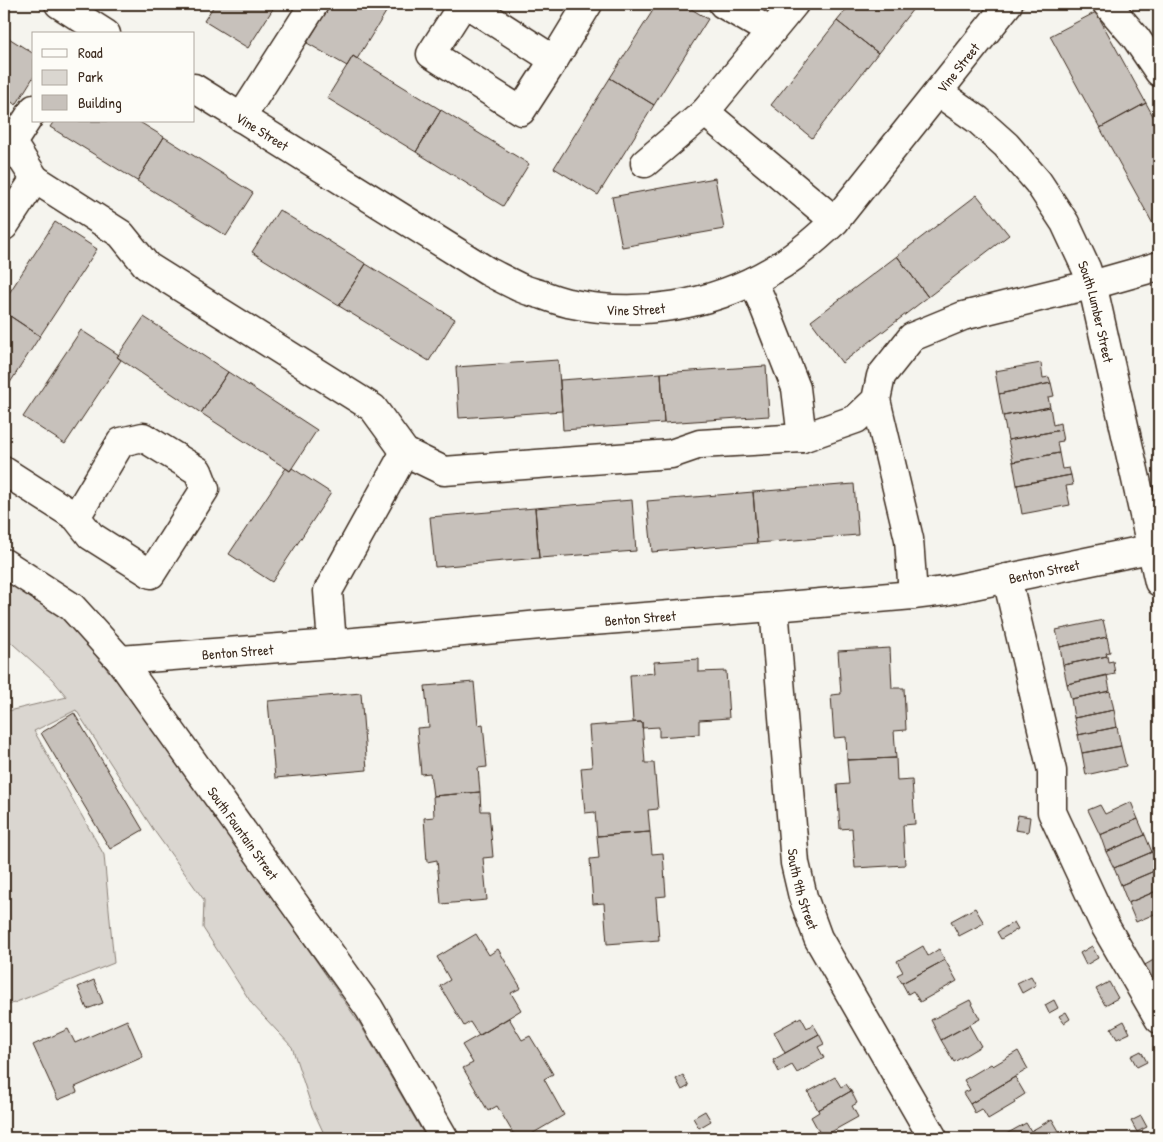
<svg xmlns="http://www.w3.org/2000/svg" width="1163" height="1142" viewBox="0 0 1163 1142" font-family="'Patrick Hand',sans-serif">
<rect width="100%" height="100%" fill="#f5f4ee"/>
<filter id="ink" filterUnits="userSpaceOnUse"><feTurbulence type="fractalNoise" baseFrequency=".02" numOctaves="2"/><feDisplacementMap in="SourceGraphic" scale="10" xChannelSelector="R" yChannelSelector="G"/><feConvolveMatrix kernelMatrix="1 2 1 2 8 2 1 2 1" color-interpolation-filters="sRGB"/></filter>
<g filter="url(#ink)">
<!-- green -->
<path fill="#dad6d0" stroke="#8a8077" d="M4,579L65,618L115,679L224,828L360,1024L426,1138H326L312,1108L292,1047L252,1004L203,928L204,900L155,832L76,710L34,731L104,855L114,963L4,1007V712L67,697L52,679L4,636Z"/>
<!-- building -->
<path fill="#c7c1bb" stroke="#3b2a1e" d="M215,4H276L248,48L204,21Z
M331,4H391L357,59L353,56L347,66L307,43Z
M657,4H683L708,19L654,105L610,78Z
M851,4H917L878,53L837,21Z
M1096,12L1146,103L1100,128L1050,36Z
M837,21L878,53L812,138L771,105Z
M4,35L34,54V76L16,105L4,97Z
M353,56L441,110L416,152L327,98Z
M610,78L654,105L598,195L554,168Z
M1146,103L1159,127V221L1153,224L1100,128Z
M441,110L529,164L503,206L416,152Z
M54,121H138L164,137L137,181L50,127Z
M164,137L253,193L226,236L137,181Z
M715,178L724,229L622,247L612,197Z
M977,195L1009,235L928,297L897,256Z
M279,210L366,264L339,306L252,252Z
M55,222L97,249L40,336L4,312V301Z
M897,256L928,297L842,363L811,321Z
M366,264L455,319L429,361L339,306Z
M4,312L40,336L4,392Z
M144,317L228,372L201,413L117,357Z
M81,330L119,355L117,357L121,360L65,444L23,417Z
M558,360L562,411L459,418L456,367Z
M1041,363L1043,378L1049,377L1051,383L999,394L995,371Z
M766,366L769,416L664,423L661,373Z
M228,372L317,430L290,471L201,413Z
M661,373L664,423L563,430L560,380Z
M1051,383L1054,396L1048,397L1050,407L1003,416L999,394Z
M1050,407L1053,425L1060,423L1061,430L1008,440L1003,416Z
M1061,430L1063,441L1057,442L1059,453L1013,462L1008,440Z
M1059,453L1062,469L1069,468L1071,475L1017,485L1013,462Z
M286,468L290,471L292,468L331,493L272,582L229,554Z
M1071,475L1073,485L1066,486L1070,505L1022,514L1017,485Z
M854,484L858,535L757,543L753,492Z
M753,492L757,543L652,552L647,501Z
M632,500L636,551L539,558L535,508Z
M535,508L539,558L435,567L430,517Z
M1103,620L1107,637L1060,647L1056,630Z
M1107,637L1110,652L1106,653L1107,656L1063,665L1060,647Z
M890,648L892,688H904L906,730L894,731L896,758L847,760L846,737L834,738L831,695L841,694L838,651Z
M1107,656L1108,662L1113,661L1115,674L1067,684L1063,665Z
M699,659V672L726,671L729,718L699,720V734L659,737V727L642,728V722H633L630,675L655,673L654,662Z
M1107,675L1110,691L1071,699L1067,684Z
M474,682L478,725L483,724L487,767L478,768L480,792L433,796L430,773L421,774L417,728L429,727L425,686Z
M1110,691L1114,710L1074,718L1071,699Z
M361,693L367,770L275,778L268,701Z
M1114,710L1117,727L1078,735L1074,718Z
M74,713L143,830L110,849L41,733Z
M642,722L645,763H654L658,809L648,810L650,832L597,836L595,812L585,813L581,768L592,767L589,726Z
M1117,727L1121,746L1082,753L1078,735Z
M1121,746L1126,766L1086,775L1082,753Z
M896,758L897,781L912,780L915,824L903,825L905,865L855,868L852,828L840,829L837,785L849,784L847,760Z
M480,792L481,811H489L493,857L483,858L487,900L441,904L437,860L427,862L424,818L434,817L433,796Z
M1131,802L1138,819L1100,835L1088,810L1100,805L1105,814Z
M1018,815L1030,817L1028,832L1015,830Z
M1138,819L1145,835L1106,852L1100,835Z
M650,832L652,854L663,853L666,896L656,897L659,940L607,944L604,903L593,904L590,859L599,858L597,836Z
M1145,835L1152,852L1114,868L1106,852Z
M1152,852L1159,869L1121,885L1114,868Z
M1159,869V890L1128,903L1121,885Z
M1159,890V912L1136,922L1128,903Z
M975,908L984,923L959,936L951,921Z
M1014,922L1018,929L1001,939L997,932Z
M476,934L489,955L498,949L521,988L511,993L521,1010L479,1036L470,1022L464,1026L440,986L450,980L437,957Z
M923,946L928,956L939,949L945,960L902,983L897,975L903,972L897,961Z
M1092,946L1098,958L1086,965L1080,953Z
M1159,957V977L1152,981L1143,966Z
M945,960L957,981L920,1002L913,991L908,994L902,983Z
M1031,976L1036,985L1022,993L1017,983Z
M1159,977V995L1152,981Z
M94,980L103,1003L87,1009L78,987Z
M1109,982L1118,998L1105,1005L1096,989Z
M970,1000L980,1019L941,1040L931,1020Z
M1054,1000L1058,1008L1049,1013L1045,1005Z
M1066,1012L1070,1019L1064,1023L1059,1016Z
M801,1017L807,1028L813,1024L819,1034L785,1053L774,1032Z
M509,1018L522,1040L530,1036L553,1074L544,1079L564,1115L525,1138H516L497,1106L488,1111L463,1068L473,1063L462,1045Z
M127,1020L143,1057L75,1087L77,1092L58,1100L33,1045L68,1029L75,1043Z
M1124,1021L1130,1033L1117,1039L1111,1028Z
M969,1025L981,1046L954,1062L941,1040Z
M819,1034L824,1044L818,1047L824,1058L797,1073L792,1065L779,1072L773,1060Z
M1018,1051L1028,1069L970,1104L963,1093L970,1090L964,1080L991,1064L993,1066Z
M1141,1051L1147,1062L1137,1067L1131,1056Z
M683,1075L689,1086L682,1090L676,1079Z
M835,1077L841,1087L846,1084L851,1091L818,1110L808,1092Z
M1015,1077L1025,1094L1014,1101L1015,1103L988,1119L982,1109L975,1113L970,1104Z
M851,1091L857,1103L852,1106L858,1117L822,1137L811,1117L819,1112L818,1110Z
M705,1111L711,1121L699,1128L693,1118Z
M1141,1116L1147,1127L1137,1132L1131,1121Z
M1052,1119L1059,1131L1045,1138H999L1026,1123L1031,1131Z"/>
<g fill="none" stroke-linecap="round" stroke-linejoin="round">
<defs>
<g id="minor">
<path d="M59,4L106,34"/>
<path d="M463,4L431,54L521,111L554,60"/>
<path d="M467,4L554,60L588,4"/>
<path d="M723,4L771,32"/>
<path d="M794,4L705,112L835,221"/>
<path d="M1107,4L1136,38L1159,72"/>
<path id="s1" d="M194,88L487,271C499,277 510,283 521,288C528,291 536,293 543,295C551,298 560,301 568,303C638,318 712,306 773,270C796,257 816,239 835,221L1008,4"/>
<path id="s2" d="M938,92L978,120L1006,145L1038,182L1065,223L1086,268L1094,292L1159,582"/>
<path d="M241,118L314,4"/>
<path d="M645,163L705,112"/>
<path d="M35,179L121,234L147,266L373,408L405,452L444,471L671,454L700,444L802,438L856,419L876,400L881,376L912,337L963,316L1068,290L1092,285L1159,266"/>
<path d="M4,226L35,179L12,143L34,109"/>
<path d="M753,281L763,304L796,388L802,438"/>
<path d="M876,400L909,539L913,595"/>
<path d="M4,471L76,517L91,536L151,574L205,489L198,471L143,437L121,442L76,517"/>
<path id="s3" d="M4,563L72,607L120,660L369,1008L444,1138"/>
<path d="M1007,578L1052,771V812L1104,924L1159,1019"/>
<path id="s4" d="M774,607L795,863L803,897L818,938L933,1138"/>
<path d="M332,644L328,591L405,452"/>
<path id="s5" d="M120,660L332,644L540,625L774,607L913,595L945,591L1159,547"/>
</g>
</defs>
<!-- minor casing -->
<use href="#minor" stroke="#3b2a1e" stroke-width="31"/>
<!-- minor -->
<use href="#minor" stroke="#fdfcf7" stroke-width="28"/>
</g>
</g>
<g text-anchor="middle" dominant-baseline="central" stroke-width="4" stroke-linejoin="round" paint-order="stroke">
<!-- street labels -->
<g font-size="14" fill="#3b2a1e" stroke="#fdfcf7">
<text stroke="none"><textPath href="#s1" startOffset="921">Vine Street</textPath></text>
<text stroke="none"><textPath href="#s1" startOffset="81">Vine Street</textPath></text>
<text stroke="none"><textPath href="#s1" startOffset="501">Vine Street</textPath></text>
<text stroke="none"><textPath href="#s2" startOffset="279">South Lumber Street</textPath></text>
<text stroke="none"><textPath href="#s5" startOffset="929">Benton Street</textPath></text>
<text stroke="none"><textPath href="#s5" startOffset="522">Benton Street</textPath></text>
<text stroke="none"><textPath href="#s5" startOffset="118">Benton Street</textPath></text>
<text stroke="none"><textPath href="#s3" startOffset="365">South Fountain Street</textPath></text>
<text stroke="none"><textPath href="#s4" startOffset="284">South 9th Street</textPath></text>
</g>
</g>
<!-- margin -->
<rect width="1163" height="1142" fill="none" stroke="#fdfcf7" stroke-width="20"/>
<rect x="10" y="10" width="1143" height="1122" fill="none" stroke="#3b2a1e" stroke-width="2" filter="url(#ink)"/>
<!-- legend -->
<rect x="32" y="32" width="162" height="90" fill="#fdfcf7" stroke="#afa8a0"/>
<rect x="42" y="49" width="25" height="8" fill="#fdfcf7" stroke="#afa8a0"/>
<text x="78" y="58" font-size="15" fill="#3b2a1e">Road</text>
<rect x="42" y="70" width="25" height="15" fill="#dad6d0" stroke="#afa8a0"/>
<text x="78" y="82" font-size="15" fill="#3b2a1e">Park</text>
<rect x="42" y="95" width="25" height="15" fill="#c7c1bb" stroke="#afa8a0"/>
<text x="78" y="108" font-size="15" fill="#3b2a1e">Building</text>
</svg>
